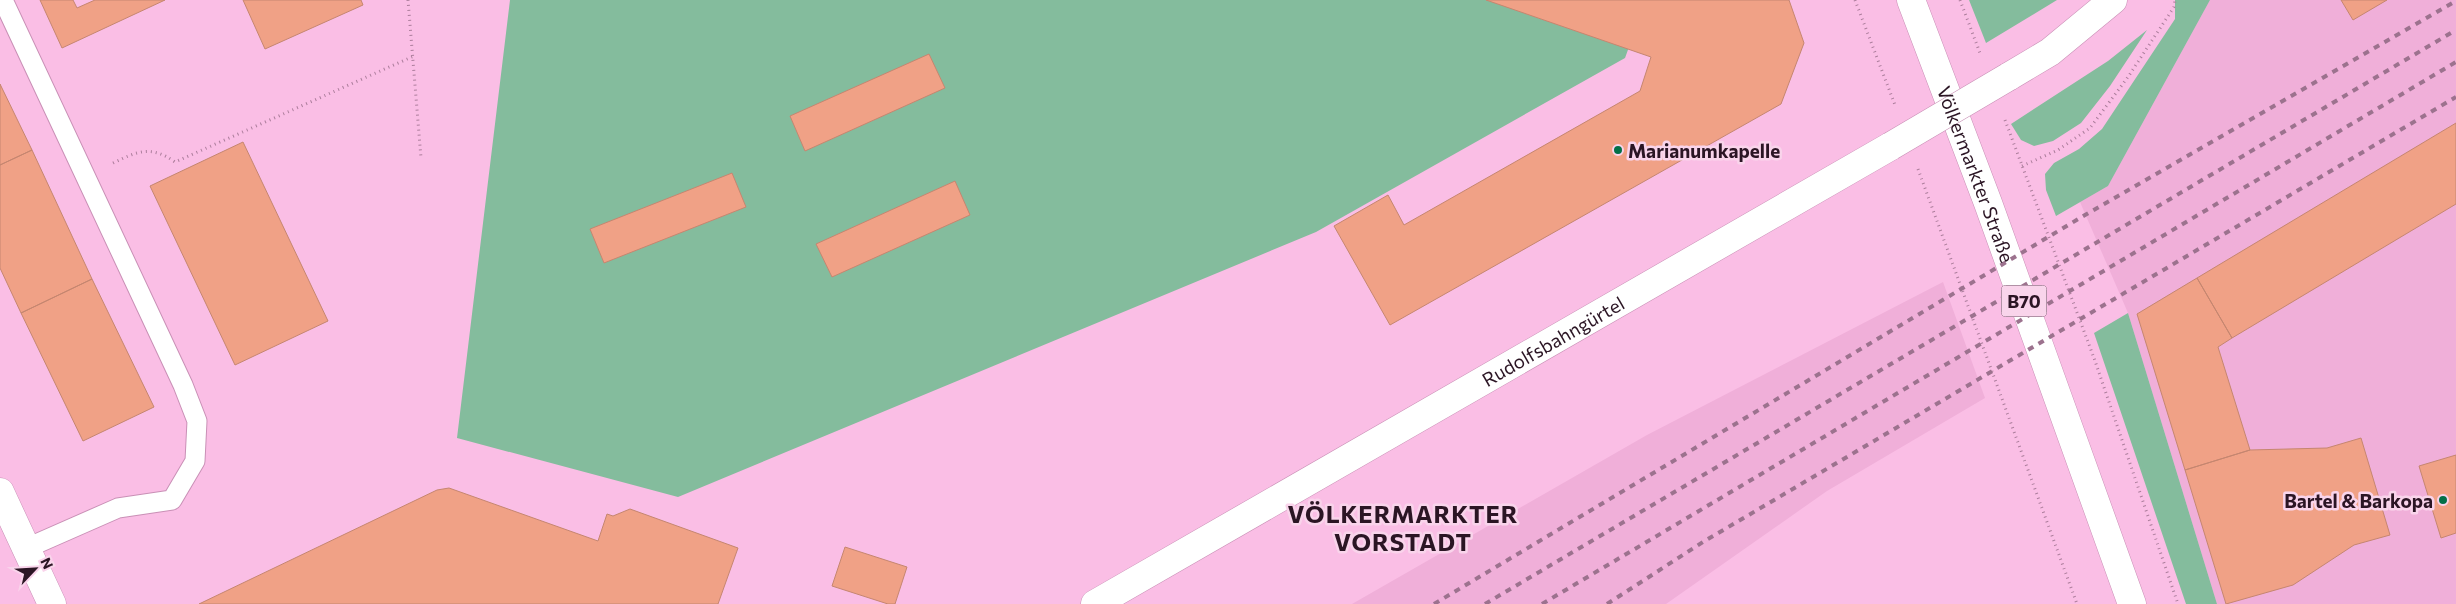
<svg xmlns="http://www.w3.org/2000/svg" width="2456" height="604" viewBox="0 0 2456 604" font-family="Commissioner,sans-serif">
<rect width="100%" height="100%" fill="#fabee5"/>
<!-- built -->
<path fill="#f0afd9" d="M2210,0H2456V604H2217L2128,313L2080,202L2108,186Z
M1943,282L1985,398L1827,491L1666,604H1352L1647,435Z"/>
<!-- green -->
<path fill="#84bc9d" d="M510,0H1646L1625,58L1316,232L678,497L457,438Z
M1969,0H2057L1986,43Z
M2175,0H2210L2108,186L2056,216L2046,190L2045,174L2054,163L2079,149L2102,129L2175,19Z
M2147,30L2110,86L2081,123L2053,141L2034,146L2021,140L2011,124L2108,61Z
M2128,313L2217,604H2186L2094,333Z"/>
<!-- building -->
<path fill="#f0a186" stroke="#c58670" d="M40,0H73L77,8L95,0H165L62,48Z
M243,0H361L363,5L265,49Z
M1486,0H1789L1804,43L1781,104L1390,325L1334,226L1388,195L1404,225L1640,91L1651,57Z
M2341,0H2387L2353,20Z
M929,54L945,88L805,151L790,116Z
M0,84L32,150L0,165Z
M2456,123V204L2232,338L2197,278Z
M243,142L328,321L235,365L150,186Z
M32,150L92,279L21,313L0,268V165Z
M732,173L746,207L604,263L590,229Z
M955,181L970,215L832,277L816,244Z
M2197,278L2232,338L2218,347L2250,450L2185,470L2137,314Z
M92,279L154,407L83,441L21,313Z
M2361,438L2390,535L2354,545L2293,585L2226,604L2185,470L2250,450L2327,448Z
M2456,455V533L2441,538L2419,466Z
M449,488L598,541L607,514L613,516L630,509L738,548L718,604H199L437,490Z
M845,547L907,567L895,604H888L832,586Z"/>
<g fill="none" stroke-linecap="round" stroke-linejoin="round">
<defs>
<path id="lane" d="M3,0L183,385L197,421L195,461L172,500L118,508L27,548"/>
<path id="street" d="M0,492L52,604"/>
<g id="secondary">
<path d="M2008,77L2050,52L2113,0"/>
<path id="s1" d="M1095,604L1891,146"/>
</g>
<g id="primary">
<path id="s2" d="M1911,0L1988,203L2132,604"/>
</g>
</defs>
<!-- lane casing -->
<use href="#lane" stroke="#c990b6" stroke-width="21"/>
<!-- street casing -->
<use href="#street" stroke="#c990b6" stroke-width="29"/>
<!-- secondary casing -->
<use href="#secondary" stroke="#c990b6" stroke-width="29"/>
<!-- primary casing -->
<use href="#primary" stroke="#c990b6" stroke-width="29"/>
<!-- path -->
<path stroke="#ac7e9c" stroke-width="3" stroke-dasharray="1 4" stroke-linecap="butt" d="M408,0L421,158
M1855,0L1895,105
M1960,0L1980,53
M2005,120L2094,358L2178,604
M113,163C138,151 151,145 175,162L414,56
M2022,166L2058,150L2090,128L2128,77L2174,7L2175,0
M1918,169L2077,604"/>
<!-- lane -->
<use href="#lane" stroke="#fff" stroke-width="19"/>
<!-- street -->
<use href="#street" stroke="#fff" stroke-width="28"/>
<!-- secondary -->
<use href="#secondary" stroke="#fff" stroke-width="28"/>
<!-- primary -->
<use href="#primary" stroke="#fff" stroke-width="28"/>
<!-- rail -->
<path stroke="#9c728e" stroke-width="4" stroke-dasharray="6 6" stroke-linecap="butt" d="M1434,604L2085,215L2456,1
M1485,604L2456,30
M1542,604L2456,62
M1607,604L1703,542L2456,97"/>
<defs>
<path id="secondary-bridge" d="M1891,146L2008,77"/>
</defs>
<!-- secondary-bridge casing -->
<use href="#secondary-bridge" stroke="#c990b6" stroke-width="29" stroke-linecap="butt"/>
<!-- secondary-bridge -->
<use href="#secondary-bridge" stroke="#fff" stroke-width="28"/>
</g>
<!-- markers -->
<g fill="#027048" stroke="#f9d4eb" stroke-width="2">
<circle cx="1618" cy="150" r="5"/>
<circle cx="2443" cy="500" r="5"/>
</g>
<g text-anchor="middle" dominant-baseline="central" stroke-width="5" stroke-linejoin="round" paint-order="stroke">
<!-- shield labels -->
<rect fill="#f9d4eb" stroke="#694e60" stroke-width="1" x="2001.5" y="285.5" width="45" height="31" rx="4"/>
<g font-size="18" font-weight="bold" fill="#2b1524">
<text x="2024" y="301">B70</text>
</g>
<!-- poi labels -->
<g font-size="19" font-weight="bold" fill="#2b1524" stroke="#f9d4eb" text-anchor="start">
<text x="1628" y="150">Marianumkapelle</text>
<text x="2433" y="500" text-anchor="end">Bartel &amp; Barkopa</text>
</g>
<!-- street labels -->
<g font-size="19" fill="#2b1524" stroke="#f9d4eb">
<text stroke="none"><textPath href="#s2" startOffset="186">Völkermarkter Straße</textPath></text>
<text stroke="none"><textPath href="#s1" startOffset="528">Rudolfsbahngürtel</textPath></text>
</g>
<!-- district labels -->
<g font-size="24" font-weight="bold" letter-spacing="1" fill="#2b1524" stroke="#f9d4eb">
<text x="1403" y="513">VÖLKERMARKTER<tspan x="1403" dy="28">VORSTADT</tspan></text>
</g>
</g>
<!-- north arrow -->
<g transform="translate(35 569) rotate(65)" stroke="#f9d4eb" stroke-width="4" paint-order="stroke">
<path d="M0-4L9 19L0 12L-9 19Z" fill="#2b1524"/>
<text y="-8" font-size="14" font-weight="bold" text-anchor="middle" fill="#2b1524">N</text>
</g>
</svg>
